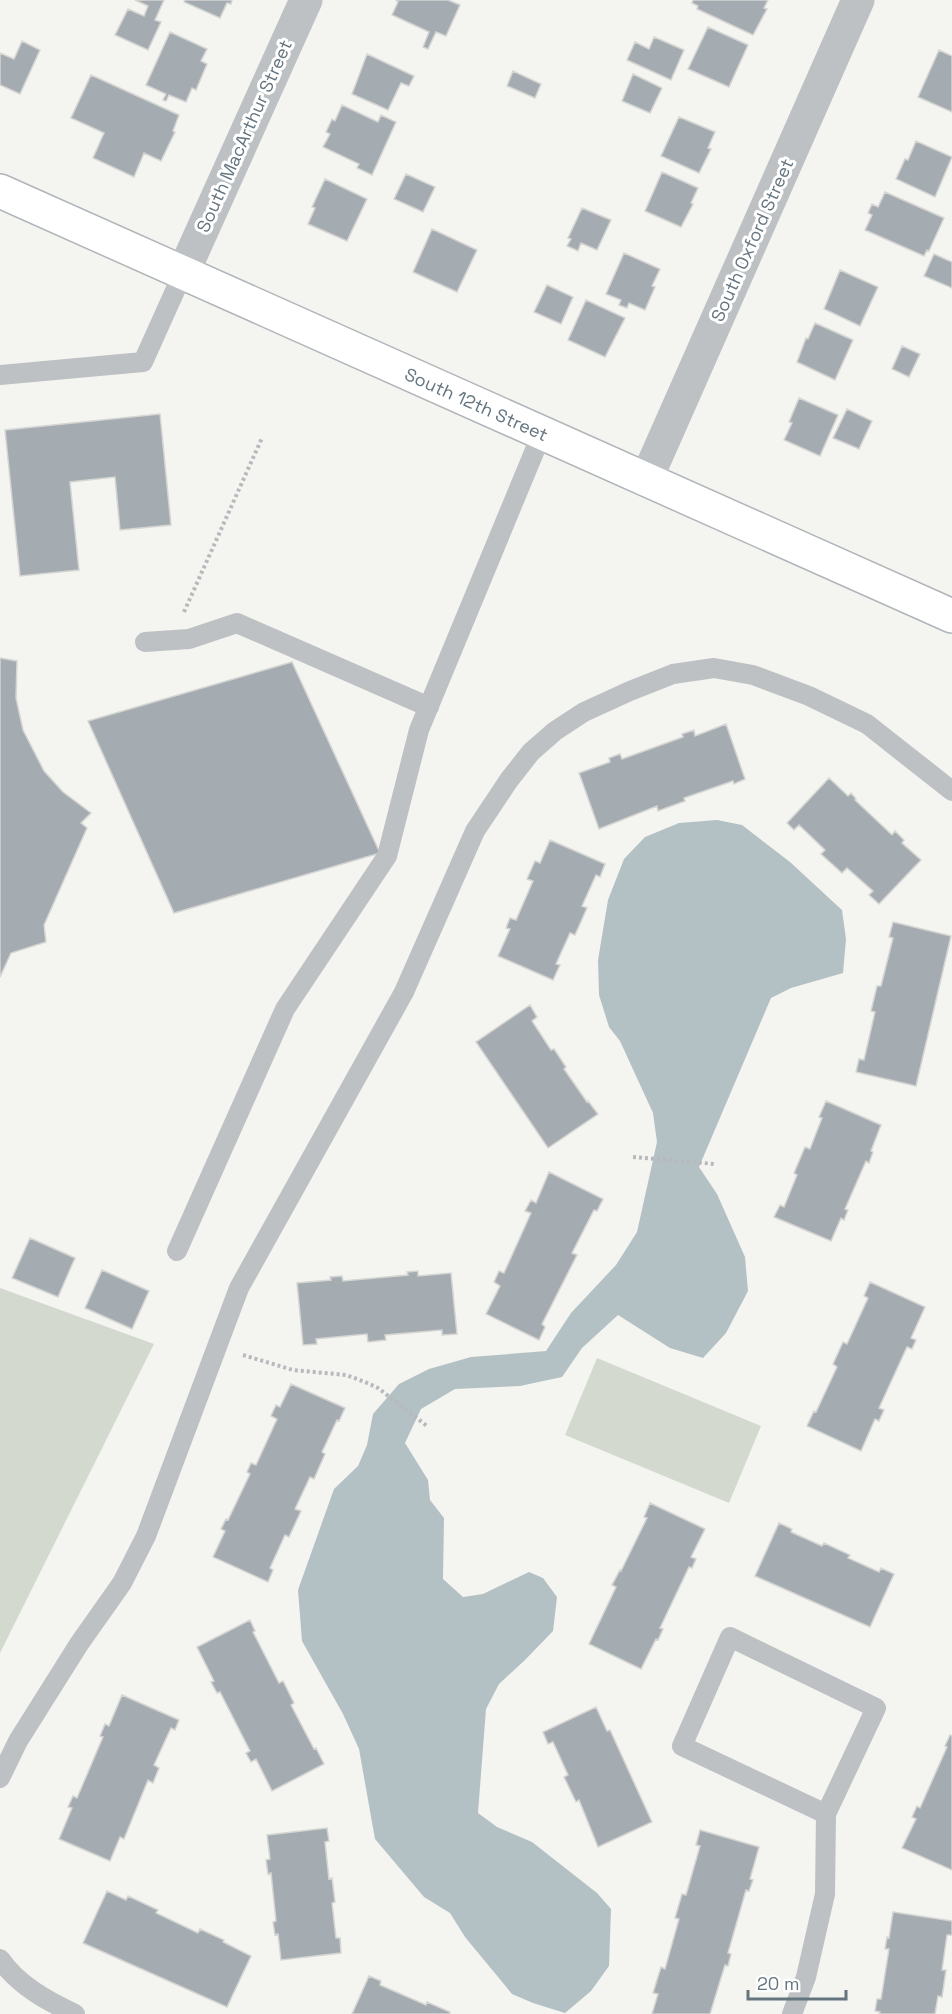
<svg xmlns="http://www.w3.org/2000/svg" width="952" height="2014" viewBox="0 0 952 2014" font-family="'Space Grotesk',sans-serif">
<rect width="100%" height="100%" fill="#f4f4f0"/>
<!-- green -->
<path fill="#d4d9d0" d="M0,1288L154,1344L0,1653Z
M597,1358L761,1426L729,1503L565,1435Z"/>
<!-- water -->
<path fill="#b4c1c4" d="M717,820L742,825L790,862L842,910L846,939L843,973L791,988L771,998L699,1167L717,1194L745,1257L748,1291L726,1333L703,1358L670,1348L618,1315L582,1348L562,1377L520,1386L455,1389L421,1409L405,1443L428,1480L430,1500L444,1518L443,1579L463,1597L483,1594L529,1572L543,1578L557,1597L553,1631L525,1660L499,1684L486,1709L478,1813L497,1827L532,1842L597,1893L611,1909L609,1966L591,1991L565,2013L533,2003L512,1994L465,1937L450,1913L424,1897L375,1839L359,1749L343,1714L302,1641L298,1590L334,1489L358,1466L367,1445L373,1414L399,1384L429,1369L471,1357L546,1351L571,1313L616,1265L637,1232L657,1142L653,1113L620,1041L609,1027L599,995L598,960L608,900L624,859L645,837L679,823Z"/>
<!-- building -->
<path fill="#a5acb1" stroke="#d5d5d3" stroke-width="1.5" d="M135,0H164L155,20L161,22L148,50L115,35L128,9L144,16L148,6Z
M185,0H232L231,4L227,3L220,18L184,2Z
M396,0H448L460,5L446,36L436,32L428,49L423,47L429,32L392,15L398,2Z
M693,0H768L764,8L767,9L753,35L697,9L698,6L692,3Z
M708,27L748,45L729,87L688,69Z
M170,32L207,49L201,61L207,64L196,90L192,88L186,102L169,95L166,101L163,100L166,94L146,85Z
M654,37L684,50L671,80L627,60L635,42L649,49Z
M22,41L40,50L20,94L0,85V53L14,59Z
M939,50L952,56V112L918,97Z
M367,54L414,76L409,86L401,83L388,110L352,94Z
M513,71L541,84L535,98L507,86Z
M633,74L662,88L650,113L622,101Z
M91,75L179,115L173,131L175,132L161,161L144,153L134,177L93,158L104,133L71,118Z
M342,105L378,122L381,115L396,122L372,175L357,168L359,164L323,147L330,134L326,132L332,119L335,121Z
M679,117L715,132L708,148L711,149L699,173L661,156Z
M916,141L952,157L935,197L896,179L905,159L908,160Z
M662,172L698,188L691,203L693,204L681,227L645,211Z
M406,174L435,187L423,212L394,199Z
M325,179L367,199L347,241L308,224L315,208L312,207Z
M885,192L944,218L929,251L927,250L924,256L865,230L872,215L868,213L872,204L878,207Z
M582,208L611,220L597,250L581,243L578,251L567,246L571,239L568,238Z
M432,229L477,250L457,292L413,272Z
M624,253L660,269L652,286L655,287L645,310L629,303L627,308L619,305L621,300L606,294Z
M934,254L952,262V288L924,276Z
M840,270L878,287L860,326L824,309Z
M547,285L573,297L561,324L534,312Z
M586,300L625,318L605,357L568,340Z
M815,323L853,340L835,380L797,362L806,338L808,339Z
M902,346L920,354L909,377L892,369Z
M799,398L838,415L820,456L784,440L792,423L789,422Z
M847,409L872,421L859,449L833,438Z
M160,414L171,525L120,530L115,477L70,482L79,570L20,576L5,430Z
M0,658L17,661L16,698L23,730L44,771L63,792L91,813L81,823L87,828L44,925L46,942L11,953L0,977Z
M292,662L380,853L174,913L88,721Z
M726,724L745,779L734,784L733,781L684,798L685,801L658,811L657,806L599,829L579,773L610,762L609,758L620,754L622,759L683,737L682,734L694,730L695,736Z
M829,778L848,796L851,793L856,799L855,800L892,835L895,831L904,840L902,843L921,860L879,904L869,895L873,891L847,868L842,873L821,854L825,850L799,825L794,830L787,823Z
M550,840L605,864L600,877L596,875L582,906L587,908L575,935L570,933L556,964L560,965L553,980L498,956L510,929L506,928L510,918L516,920L533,881L527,879L535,861L540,863Z
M893,922L951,936L916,1086L856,1072L859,1059L864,1060L875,1012L871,1011L877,986H881L893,938L889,937Z
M530,1005L537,1017L532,1021L551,1050L554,1049L566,1067L564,1069L587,1102L588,1101L598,1114L548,1148L476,1042Z
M826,1101L881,1125L871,1151L873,1152L869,1163L866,1161L845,1209L848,1210L844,1220L841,1218L831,1241L774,1217L780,1205L784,1207L797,1175L794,1173L805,1147L810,1149L822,1118L819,1117Z
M549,1172L603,1199L597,1211L594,1210L572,1253L577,1255L542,1324L545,1327L539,1340L486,1314L500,1286L494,1282L499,1271L504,1273L531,1213L525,1211L531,1200L536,1203Z
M30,1238L75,1258L58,1297L12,1278Z
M102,1270L149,1291L132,1329L85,1308Z
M418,1271V1276L451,1273L457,1334L442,1335V1330L385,1335L386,1340L368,1342L367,1334L316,1339L317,1344L303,1345L297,1283L331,1280L330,1277L342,1276L343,1281L408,1275L407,1272Z
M870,1282L925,1307L911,1338L916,1340L912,1349L907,1347L879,1408L884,1410L879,1421L875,1419L861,1451L807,1426L814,1411L816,1412L837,1367L833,1364L843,1342L847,1344L868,1298L864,1296Z
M291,1384L345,1408L339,1421L337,1420L322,1452L325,1454L314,1479L310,1477L295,1509L301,1511L289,1537L285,1535L270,1568L273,1570L268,1582L213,1557L225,1531L221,1529L226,1519L228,1520L250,1474L247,1472L251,1463L256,1465L277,1419L271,1416L276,1405L280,1407Z
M650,1503L705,1529L691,1557L696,1559L692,1568L689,1567L660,1628L663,1629L658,1640L656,1639L641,1669L589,1644L616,1587L612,1585L620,1570L621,1571L647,1518L644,1517Z
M779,1523L792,1529L791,1532L822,1546L824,1543L850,1555L848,1558L879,1572L881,1568L894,1574L870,1627L755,1576Z
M250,1620L255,1631L253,1632L279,1683L283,1681L294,1703L291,1705L314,1749L316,1748L324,1764L272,1791L256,1759L251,1762L246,1753L250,1751L220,1692L217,1693L211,1682L214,1681L197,1647Z
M122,1695L179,1720L175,1730L171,1728L154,1765L159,1768L153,1783L148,1780L124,1839L120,1837L110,1861L59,1839L72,1808L68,1807L73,1796L77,1798L103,1737L100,1736L105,1724L109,1726Z
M596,1707L607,1731L610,1730L652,1822L598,1847L579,1800L576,1802L564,1777L568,1775L553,1742L548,1744L543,1732Z
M950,1735L952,1736V1870L902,1848L916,1819L912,1817L917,1806L920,1808L947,1747L945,1746Z
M327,1828L329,1841L325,1842L329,1879L332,1878L335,1902L332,1903L336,1938H340L341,1953L281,1960L278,1934L275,1935L273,1922L276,1921L271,1873L268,1874L266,1860L270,1859L267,1835Z
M700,1830L759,1847L750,1879L753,1880L749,1891L746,1890L728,1953L731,1954L728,1966L725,1965L710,2014H652L658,1994L653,1993L661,1967L665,1969L679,1919L675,1918L682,1894L686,1895L700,1846L696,1845Z
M107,1891L126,1900L128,1896L158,1910L156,1913L198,1933L200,1929L224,1940L223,1942L251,1956L227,2007L83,1943Z
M893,1912L952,1921V1935H947L942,1970H946L942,1997L938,1996L935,2014H879L880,2012L875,2011L877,1999H881L889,1949H885L887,1937L889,1938Z
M369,1976L381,1981L380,1985L426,2005L427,2002L450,2012L449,2014H352Z"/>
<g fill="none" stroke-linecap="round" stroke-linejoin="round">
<defs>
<g id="secondary">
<path id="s1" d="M0,191L952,616"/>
</g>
</defs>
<!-- secondary casing -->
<use href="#secondary" stroke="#b0b5b9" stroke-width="36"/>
<!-- path -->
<path stroke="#b7babc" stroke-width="4" stroke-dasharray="3 3" stroke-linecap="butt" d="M184,612L262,438
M633,1157L715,1164
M243,1355L293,1370L346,1375L365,1382L378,1388L427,1426"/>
<!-- service -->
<path stroke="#bdc1c4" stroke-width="20" d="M0,375L143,362L183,273
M145,642L189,639L237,623L429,707
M177,1251L285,1009L387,856L419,730L542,433
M0,1778L18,1741L79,1644L122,1583L146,1536L239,1288L404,992L475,831L509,780L531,752L555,731L584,712L630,691L673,674L714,668L753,675L809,696L867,724L952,791
M0,1959C18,1985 47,2001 75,2014
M792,2014L806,1977L825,1894L826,1814L876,1708L730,1637L682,1746L826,1814"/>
<!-- minor -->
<path stroke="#bdc1c4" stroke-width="33" d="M183,273L306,0
M646,480L858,0"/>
<!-- secondary -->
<use href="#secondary" stroke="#fff" stroke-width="33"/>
</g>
<g text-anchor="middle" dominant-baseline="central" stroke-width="6" stroke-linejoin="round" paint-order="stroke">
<!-- street labels -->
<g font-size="18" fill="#657580" stroke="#fff">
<text transform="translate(244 136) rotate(-66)">South MacArthur Street</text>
<text transform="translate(752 240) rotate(-66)">South Oxford Street</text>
<text stroke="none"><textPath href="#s1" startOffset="522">South 12th Street</textPath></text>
</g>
</g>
<!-- scale -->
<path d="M748 1990v9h98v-9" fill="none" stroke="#657580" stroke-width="3"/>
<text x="757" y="1990" font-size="18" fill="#657580" stroke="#ffffff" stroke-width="4.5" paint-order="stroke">20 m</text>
</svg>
